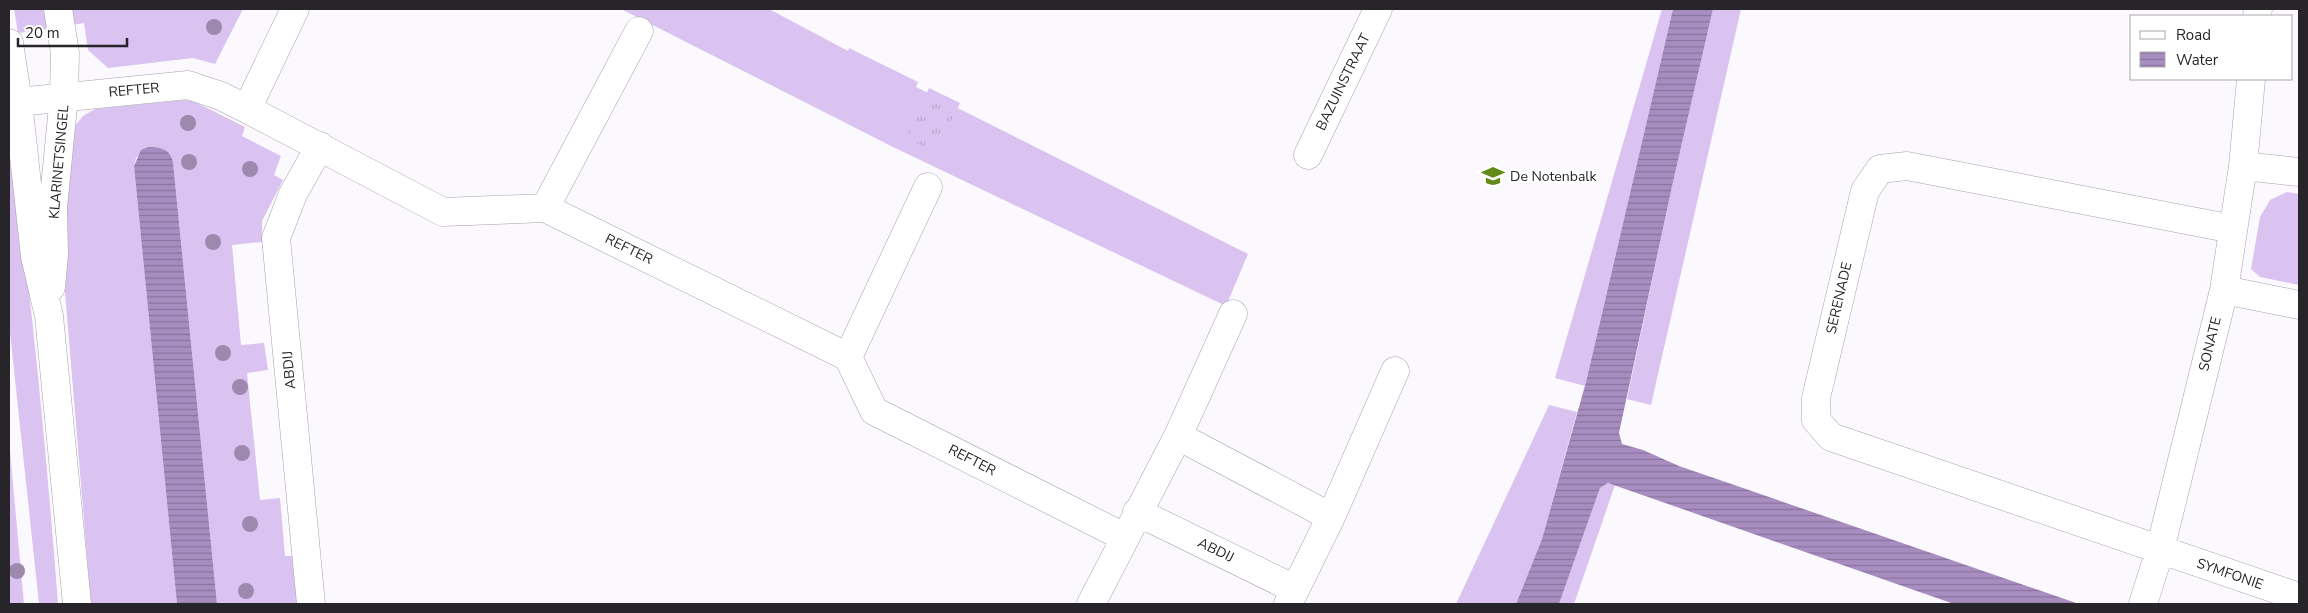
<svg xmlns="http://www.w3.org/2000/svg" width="2308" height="613" viewBox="0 0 2308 613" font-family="'Nunito Sans',sans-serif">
<defs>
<pattern id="park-tufts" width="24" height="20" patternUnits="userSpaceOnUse" patternTransform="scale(1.25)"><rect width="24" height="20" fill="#dac3f0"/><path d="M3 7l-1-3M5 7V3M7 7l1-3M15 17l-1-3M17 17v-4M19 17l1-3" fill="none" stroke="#bba7ce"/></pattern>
<pattern id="water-rules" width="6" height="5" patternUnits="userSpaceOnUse" patternTransform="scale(1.25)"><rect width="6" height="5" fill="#a88dc1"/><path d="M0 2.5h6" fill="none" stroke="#89739d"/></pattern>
</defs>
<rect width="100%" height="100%" fill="#fbf9fe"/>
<!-- grass -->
<path fill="#dac3f0" d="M14,9H48L51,29L18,33Z
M70,9H243L215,64L193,58L108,68L88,50L84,23L73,25Z
M621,9H769L848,51L849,48L918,82L916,87L922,90L1248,254L1226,306L893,147Z
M1662,9H1673L1585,386L1555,378Z
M1713,9H1741L1651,405L1627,399L1673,182Z
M184,100L193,101L245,127L242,136L281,156L274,175L283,180L262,221V242L232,245L241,345L264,343L268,370L247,373L260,500L280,498L285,556H292L297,604H217L173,162C169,149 161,147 148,147L136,158L134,166L177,604H91L61,244L74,127L83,116L95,109Z
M9,133C31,290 46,447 58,604H39L9,323Z
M2287,192L2299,194V285L2260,277L2251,269L2260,217L2270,200Z
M1549,405L1577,412L1542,539L1516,604H1456Z
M9,440L24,604H9Z
M1608,483L1615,485L1574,604H1559L1600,488Z"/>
<!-- park -->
<path fill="url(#park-tufts)" d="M929,88L960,103L935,152L906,138Z"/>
<!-- water -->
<path fill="url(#water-rules)" d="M1673,9H1713L1673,182L1619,433L1622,444L1643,450L1679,466L2079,604H1954L1608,483L1600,488L1559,604H1516L1542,539L1586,382Z
M148,147C161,147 170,149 173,162L217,604H177L134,166L141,150Z"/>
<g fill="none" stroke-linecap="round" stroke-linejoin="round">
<defs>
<path id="street" d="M2257,16L2258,9
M18,102L188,85L221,96L247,109L443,212L545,208L848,357L874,411L1124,537
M247,109L295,9
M1308,155L1378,9
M2243,166L2299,172
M545,208L639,31
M2233,229L1907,166L1880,169L1865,191L1816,398V420L1831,437L2299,597
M2224,290L2299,305
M848,357L928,187
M1178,436L1331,517
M1137,512L1295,589
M311,604L276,238L293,194L320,146
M1091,604L1178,436L1233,314
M1288,604L1331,517L1395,371
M2143,604L2160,550L2224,290L2243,166L2251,79"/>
<path id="secondary" d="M9,43L18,102L35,256L49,316L77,604
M51,287L54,255L53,208L64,96L65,53L58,9"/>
</defs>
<!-- street casing -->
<use href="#street" stroke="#a7a1ae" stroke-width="29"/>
<!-- secondary casing -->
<use href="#secondary" stroke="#a7a1ae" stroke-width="29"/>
<!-- street -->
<use href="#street" stroke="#fff" stroke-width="28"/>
<!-- secondary -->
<use href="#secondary" stroke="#fff" stroke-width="28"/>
</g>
<!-- trees -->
<g fill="#9d88ae">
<circle cx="214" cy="27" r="8"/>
<circle cx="188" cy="123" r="8"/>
<circle cx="189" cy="162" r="8"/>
<circle cx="250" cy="169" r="8"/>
<circle cx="213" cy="242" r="8"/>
<circle cx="223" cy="353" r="8"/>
<circle cx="240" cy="387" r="8"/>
<circle cx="242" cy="453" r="8"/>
<circle cx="250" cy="524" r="8"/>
<circle cx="17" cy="571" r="8"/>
<circle cx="246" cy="591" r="8"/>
</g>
<!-- icons -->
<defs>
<symbol id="school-bare" viewBox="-9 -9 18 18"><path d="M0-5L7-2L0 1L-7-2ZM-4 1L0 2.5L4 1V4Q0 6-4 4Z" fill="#628a16" stroke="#fff" stroke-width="2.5" paint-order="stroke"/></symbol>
</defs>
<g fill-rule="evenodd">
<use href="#school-bare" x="1477" y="160" width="32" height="32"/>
</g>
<g text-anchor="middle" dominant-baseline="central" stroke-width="5" stroke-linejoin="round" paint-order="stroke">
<!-- street labels -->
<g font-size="14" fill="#27252a" stroke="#fff">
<text transform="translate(1343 82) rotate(-64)">BAZUINSTRAAT</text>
<text transform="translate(134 90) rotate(-5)">REFTER</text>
<text transform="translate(59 162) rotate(-85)">KLARINETSINGEL</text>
<text transform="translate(629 249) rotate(26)">REFTER</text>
<text transform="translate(1839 298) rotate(-77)">SERENADE</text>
<text transform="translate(2210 344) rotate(-76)">SONATE</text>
<text transform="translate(289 370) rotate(-95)">ABDIJ</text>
<text transform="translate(972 460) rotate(27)">REFTER</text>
<text transform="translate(1216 550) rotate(26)">ABDIJ</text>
<text transform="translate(2230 574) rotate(19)">SYMFONIE</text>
</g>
<!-- poi labels -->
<g font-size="14" fill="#27252a" stroke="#fff" text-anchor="start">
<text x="1510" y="176">De Notenbalk</text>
</g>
</g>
<!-- border -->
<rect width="2308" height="613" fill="none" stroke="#27252a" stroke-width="20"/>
<!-- legend -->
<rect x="2130" y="15" width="162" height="65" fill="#ffffff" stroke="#a9a8aa"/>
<rect x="2140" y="31" width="25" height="8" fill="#ffffff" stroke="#a9a8aa"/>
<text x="2176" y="40" font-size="15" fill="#27252a">Road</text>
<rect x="2140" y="52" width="25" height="15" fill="url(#water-rules)" stroke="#a9a8aa"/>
<text x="2176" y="65" font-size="15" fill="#27252a">Water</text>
<!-- scale -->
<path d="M18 38v8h109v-8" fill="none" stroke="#27252a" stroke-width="2.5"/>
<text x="25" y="38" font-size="15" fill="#27252a" stroke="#ffffff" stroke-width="4" paint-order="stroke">20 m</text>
</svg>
